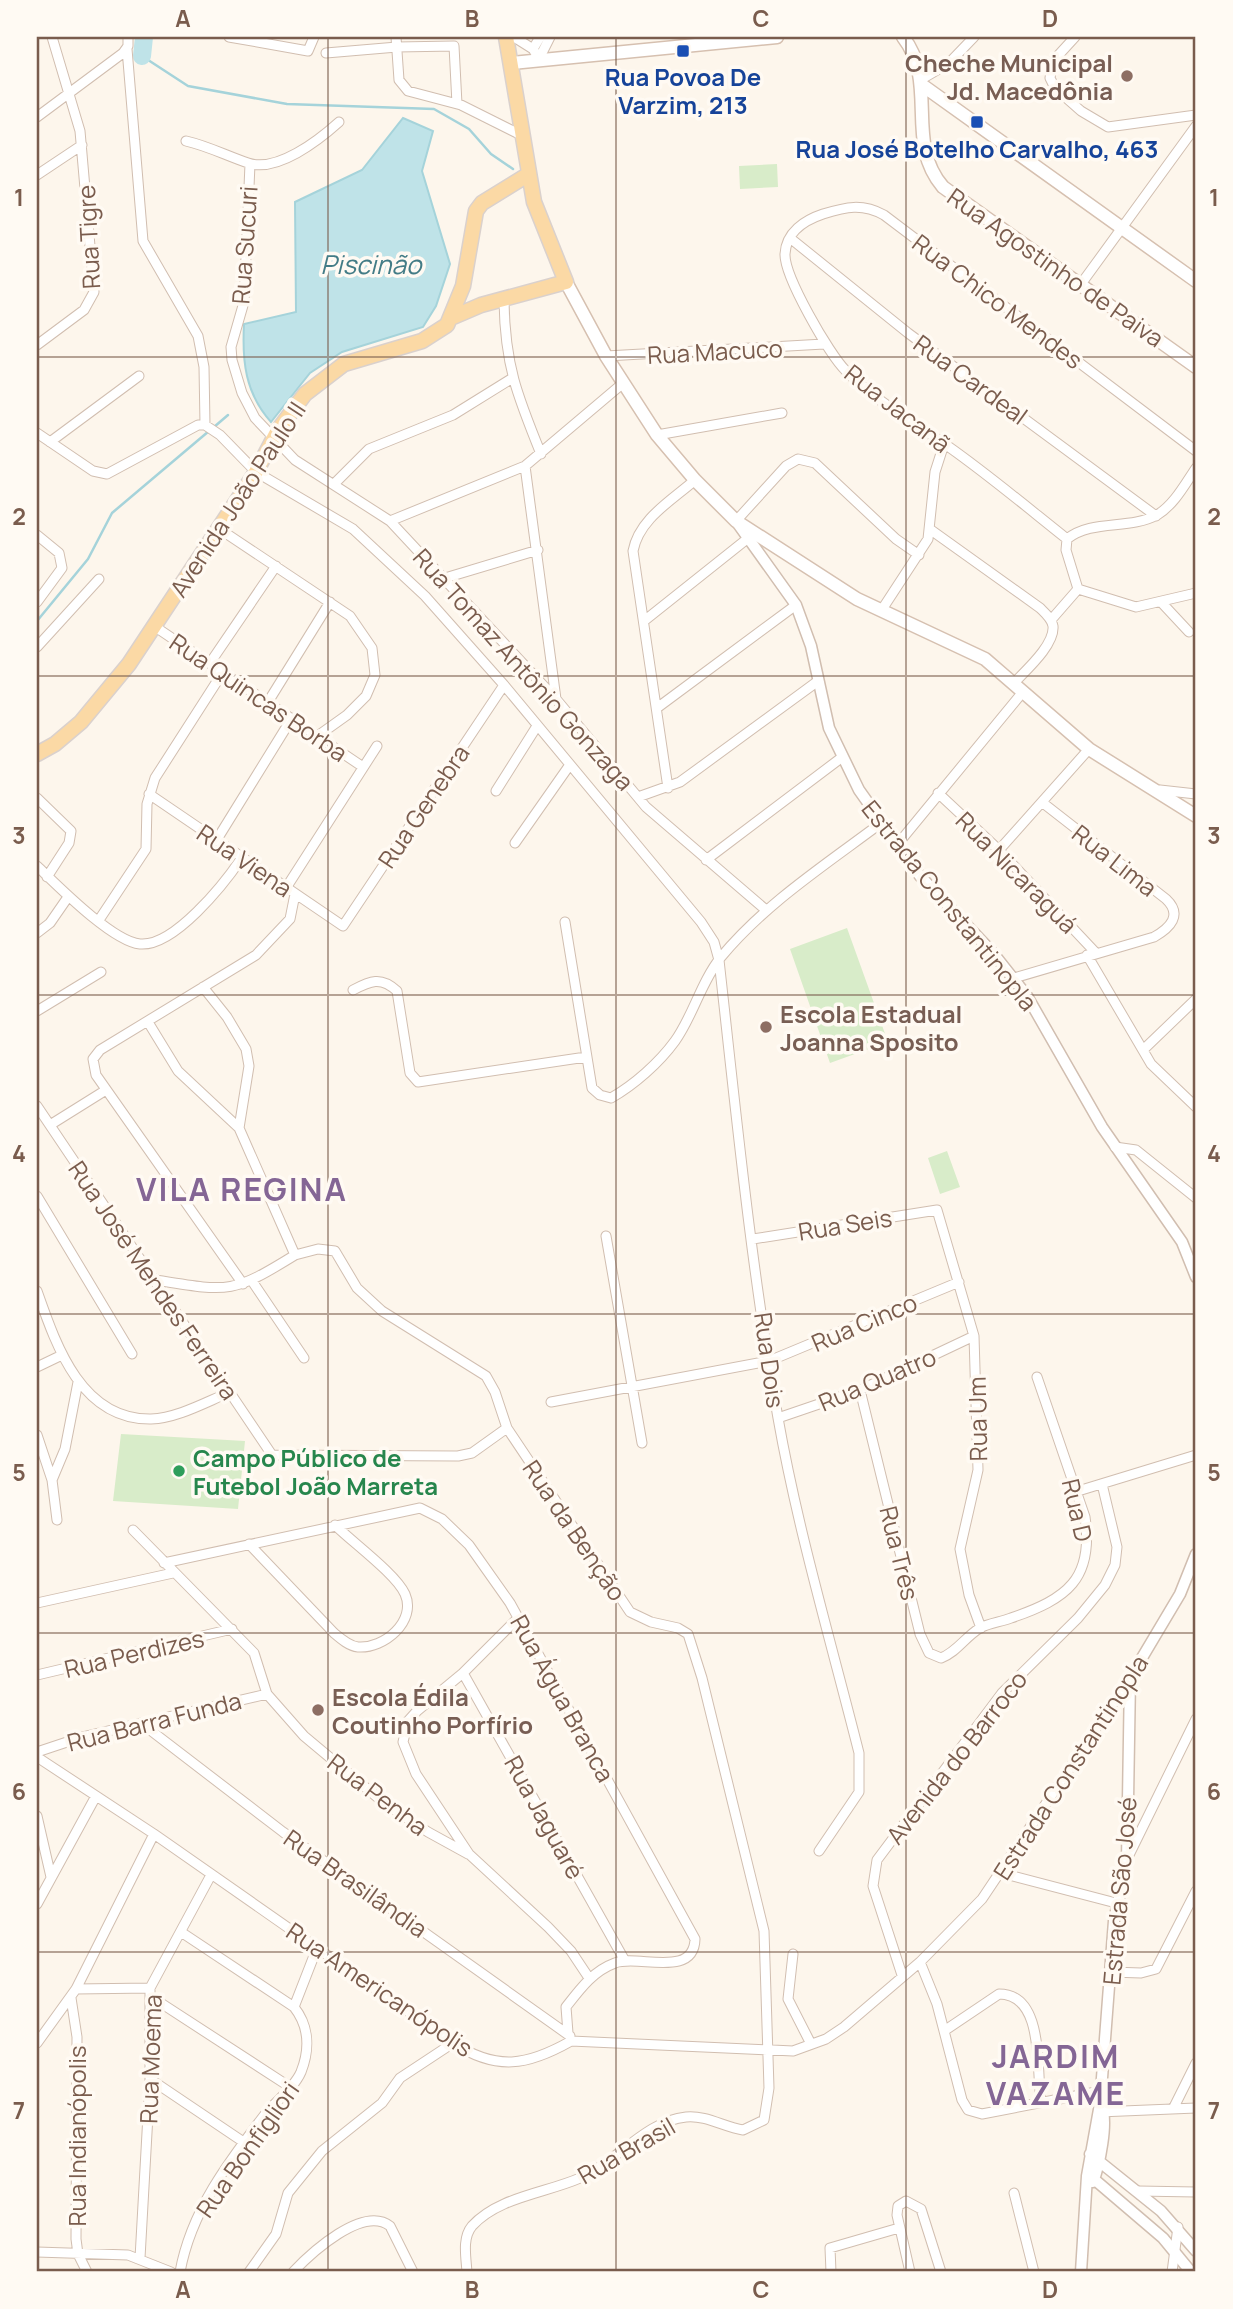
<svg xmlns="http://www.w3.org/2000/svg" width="1233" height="2309" viewBox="0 0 1233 2309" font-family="Manrope,sans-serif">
<rect width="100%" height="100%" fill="#fdf6ec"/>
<!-- green -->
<path fill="#d8ecc9" d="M777,164L778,187L740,189L739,166Z
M847,928L888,1042L830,1063L790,949Z
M947,1151L960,1187L940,1194L928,1158Z
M121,1434L245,1441L238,1509L113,1501Z"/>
<!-- water -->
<path fill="#bfe3e8" stroke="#a5d3da" stroke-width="2" d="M403,118L433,131L422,171L450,264L436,306L423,327L342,352L310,373L271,422C245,393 242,361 244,324L296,312L295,202L362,170Z"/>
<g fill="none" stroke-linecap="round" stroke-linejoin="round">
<!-- stream -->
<path stroke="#a5d3da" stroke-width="2.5" d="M142,56L188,86L287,104L434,109L469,129L491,154L513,169
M214,427L228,415
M37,621L88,559L112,513L209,431"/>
<!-- river -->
<path stroke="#bfe3e8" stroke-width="18" d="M142,56L144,37"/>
<defs>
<path id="minor" d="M229,37L308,51L314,37
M396,37L399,80L408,91L461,105L523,136
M514,37L533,49L539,59L550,37
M1075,37L1053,61L1050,78L1055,88L1081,111L1108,127L1196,115
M127,49L143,241L198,336L204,367L205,425
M533,49L540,37
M326,53L397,47L454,46L457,104
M920,80L949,63L974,37
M37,117L123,53L128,46V37
M186,141C208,146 227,156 248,163C277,173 319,140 339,122
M250,164L244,302L231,347L232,360L242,393L255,418L295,460L390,521L556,699L646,807L766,910
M37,175L82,145
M790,238L908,333L1156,516
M1081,284L1196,126
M504,301C505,365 517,395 541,454
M37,345L84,310L94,292L80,131L52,37
M606,356L824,344
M37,433L93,471L107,474L198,425H205L220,435L256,472L353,529L425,596L504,685L701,922L714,942L719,960C736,1113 751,1267 778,1418C798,1531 831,1642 859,1753V1792L819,1851
M657,435L782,413
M50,442L139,376
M525,466L556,699
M334,484L369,449L453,415L511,379
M390,521L525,466L622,384
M736,521L786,466L798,459L815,463L896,539L919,555
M218,528L350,616L372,648L375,675L366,696L347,715L319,735
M931,530L1040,608C1045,613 1052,619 1053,626C1055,645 1025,671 1013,684
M37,535L59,553L62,568L37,602
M1067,539C1028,508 990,476 949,447C915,423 875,401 846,371C829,354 784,276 785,254C786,232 805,220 823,214C846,207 862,203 884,215L1196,451
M1067,539L1066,550L1078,589L1136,607L1196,593
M1067,539C1092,519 1129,530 1157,515C1174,505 1185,484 1196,468
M445,578L538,550
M1161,602L1189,632
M881,611L928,539L935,472L944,444
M1051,620L1078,589
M644,621L747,539
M154,626L363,767
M37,647L99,579
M210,663L276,566
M268,702L330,602
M657,708L796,605
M668,788L633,551C639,519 671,501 695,480
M1160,790L1196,794
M496,791L537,726
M938,793L999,850L1095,952
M149,794L343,926L504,685
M638,797L680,782L818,681
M37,798L71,831L69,843L47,877
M216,841L292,718
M515,843L569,766
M897,845L1022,693
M999,850L1089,749
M706,860L841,758
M37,866C58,886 112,941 140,944C174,947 224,884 241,859
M286,888L377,746
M99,920L146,849L147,804L155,778L223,672
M565,922L592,1088L600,1095L611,1098C634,1085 659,1063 675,1041C693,1016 701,982 721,957C766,903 825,865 881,823
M37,933L50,923L68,897
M1087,955L1151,1064L1196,1107
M1014,978L1154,937C1170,928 1183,915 1166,899L1043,803
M353,990C370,981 381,976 397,991L410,1073L418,1082L586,1057
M37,1011L101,972
M148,1022L178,1071L239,1128
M1143,1050L1196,999
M37,1106L272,1455L458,1456L472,1453L507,1428
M50,1125L106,1090
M1115,1147L1136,1150L1196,1198
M37,1196L132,1354
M606,1236L642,1443
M753,1239L937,1210L974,1336L978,1470L960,1549L969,1595L981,1628
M295,1255L318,1249L335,1251L357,1288L382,1311L486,1376L495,1392L507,1428L630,1612L651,1622L678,1628L688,1634L702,1678L764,1931L769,2088L764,2120L743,2130C724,2127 706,2115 686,2117C645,2121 616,2163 580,2178C546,2193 498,2197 472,2226C462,2238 466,2257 467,2272
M156,1280C229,1292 232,1294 295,1255L239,1128L249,1066L246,1049L227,1017L203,987
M252,1281L304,1358
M243,1284L96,1075L93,1059L100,1050L256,955L290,919L295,894
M37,1291C56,1345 81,1420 151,1419C177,1418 204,1403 228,1393
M37,1367L62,1355
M860,1390L920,1634L929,1653L941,1658C957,1652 965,1637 980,1628C989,1623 1001,1622 1011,1618C1067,1599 1094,1579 1085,1517L1037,1377
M551,1402L769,1361L959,1282
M778,1418L860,1390L974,1336
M37,1435L52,1480L57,1520
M52,1480L65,1449L78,1382
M1078,1491L1196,1455
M133,1530L254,1653L267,1694L304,1736L383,1802L428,1832L468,1854
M249,1544L334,1633C341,1639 349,1646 358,1647C384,1649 417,1621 405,1594C396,1574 352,1542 335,1525
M164,1563L420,1508L442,1519L469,1545L510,1603L695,1939C694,1979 637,1954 615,1963C593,1971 580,1989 566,2007L568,2033
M37,1603L173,1573
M518,1618L463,1673L417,1711L408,1721L403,1742L416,1774L469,1854L548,1927L571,1951L589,1978
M463,1673L625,1961
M37,1675L232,1629
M141,1723L283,1832L570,2036
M37,1752L82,1737L267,1694
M37,1757L154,1834L453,2043C497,2071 527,2066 571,2041L793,2051L826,2039L844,2027L920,1962L982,1899L1130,1678
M37,1816L51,1877
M1127,1859L1196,1719
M1001,1873L1116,1903
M37,1904L96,1796
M181,1932L294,2007
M793,1954L788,1999L811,2044
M920,1962L937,2004L962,2100L968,2110L982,2114L1101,2091
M1111,1972L1141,1973L1156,1969L1196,1891
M902,1975L873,1886L877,1860L1002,1693L1078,1618L1105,1585L1115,1565L1117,1547L1102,1484
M76,1989L150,1988
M150,1996L290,2087
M71,1998L77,2037L76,2239L78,2254L87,2272
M944,2031L999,1994C1045,1994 1036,2070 1041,2101
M37,2043L76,1989L154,1834
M150,2079L245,2143
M1173,2109L1196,2063
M1099,2112L1196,2108
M1138,2191L1196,2192
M1014,2193L1034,2272
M37,2252L128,2255L171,2272
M140,2258L150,2079V1988L211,1875
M180,2272C191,2211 229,2161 266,2113C277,2100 294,2088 301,2072C310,2049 309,2026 294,2007L317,1948
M249,2272L276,2234L288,2193L322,2151L382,2103L400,2078L453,2043
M293,2272C311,2253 363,2205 390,2226L413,2272
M831,2272L830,2248L899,2228
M910,2272L897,2215L898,2206L906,2201L921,2209L941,2272
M1172,2272L1178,2227"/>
<path id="tertiary" d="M736,521L796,605L811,646L829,728L859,790L920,876L993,953L1027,996L1102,1127L1182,1242L1196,1277
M1090,2154L1161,2211L1196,2251
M1088,2174L1163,2238L1191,2272
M1093,2182C1099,2167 1109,2120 1101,2106
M1081,2272L1087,2176L1100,2104L1114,1921L1127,1861L1130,1678L1180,1594L1196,1554"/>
<path id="secondary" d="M903,37C939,83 904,142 943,187L1196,367
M512,63L777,37
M922,85L1196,281
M566,282L606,356L657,435L695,480L736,521L857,599L985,659L1089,749L1196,816"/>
<path id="primary" d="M453,317L481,305L566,282L534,202L506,37
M37,754L55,744L81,722L129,664L256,472L278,430L305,394L344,364L422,341L447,325L463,286L476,211L482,203L529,174"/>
</defs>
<!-- minor casing -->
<use href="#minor" stroke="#d1beb0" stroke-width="11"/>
<!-- tertiary casing -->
<use href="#tertiary" stroke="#d1beb0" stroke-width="13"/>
<!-- secondary casing -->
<use href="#secondary" stroke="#d6c0b0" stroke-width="15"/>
<!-- primary casing -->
<use href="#primary" stroke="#dad1cd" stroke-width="17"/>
<!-- minor -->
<use href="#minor" stroke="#fff" stroke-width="9"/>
<!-- tertiary -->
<use href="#tertiary" stroke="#fff" stroke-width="10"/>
<!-- secondary -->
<use href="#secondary" stroke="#fff" stroke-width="12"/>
<!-- primary -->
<use href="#primary" stroke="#fbd9a5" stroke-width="14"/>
</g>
<!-- grid -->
<path fill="none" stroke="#7a5c4d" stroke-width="2" stroke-opacity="0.55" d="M328,37V2272M616,37V2272M906,37V2272M37,357H1196M37,676H1196M37,995H1196M37,1314H1196M37,1633H1196M37,1952H1196"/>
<!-- markers -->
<g fill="#1a4fb4" stroke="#fffaf3" stroke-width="2.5">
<rect x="676" y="44" width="14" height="14" rx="3.5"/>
<rect x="970" y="115" width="14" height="14" rx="3.5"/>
</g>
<g fill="#8d6e63" stroke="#fffaf3" stroke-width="2.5">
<circle cx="1127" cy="76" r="7"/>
<circle cx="766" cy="1027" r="7"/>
<circle cx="318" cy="1710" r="7"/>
</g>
<circle fill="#2e9e5b" stroke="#fffaf3" stroke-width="2.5" cx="179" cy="1471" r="7"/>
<g text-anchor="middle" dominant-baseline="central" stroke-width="7" stroke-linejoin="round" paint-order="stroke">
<!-- education labels -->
<g font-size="24" font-weight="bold" fill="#785e54" stroke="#fffaf3" text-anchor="start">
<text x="1113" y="62" text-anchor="end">Cheche Municipal<tspan x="1113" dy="28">Jd. Macedônia</tspan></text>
<text x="780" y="1013">Escola Estadual<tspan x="780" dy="28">Joanna Sposito</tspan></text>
<text x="332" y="1696">Escola Édila<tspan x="332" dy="28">Coutinho Porfírio</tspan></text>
</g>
<!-- transit labels -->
<g font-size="24" font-weight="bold" fill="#164399" stroke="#fffaf3">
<text x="683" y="76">Rua Povoa De<tspan x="683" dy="28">Varzim, 213</tspan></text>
<text x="977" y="148">Rua José Botelho Carvalho, 463</text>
</g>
<!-- street labels -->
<g font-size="24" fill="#7a5c4d" stroke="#fffaf3">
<text transform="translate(88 237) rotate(-93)">Rua Tigre</text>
<text transform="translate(244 245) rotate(-86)">Rua Sucuri</text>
<text transform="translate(1056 267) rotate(35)">Rua Agostinho de Paiva</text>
<text transform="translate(998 301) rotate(37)">Rua Chico Mendes</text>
<text transform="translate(715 351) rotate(-3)">Rua Macuco</text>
<text transform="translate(971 379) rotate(36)">Rua Cardeal</text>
<text transform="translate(898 408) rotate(38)">Rua Jacanã</text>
<text transform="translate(237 499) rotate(-57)">Avenida João Paulo II</text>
<text transform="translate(524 669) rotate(48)">Rua Tomaz Antônio Gonzaga</text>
<text transform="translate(259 697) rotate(34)">Rua Quincas Borba</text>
<text transform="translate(423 806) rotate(-56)">Rua Genebra</text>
<text transform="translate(245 860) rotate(34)">Rua Viena</text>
<text transform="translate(1115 860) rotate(38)">Rua Lima</text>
<text transform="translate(1017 872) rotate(45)">Rua Nicaraguá</text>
<text transform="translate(950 905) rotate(51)">Estrada Constantinopla</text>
<text transform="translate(845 1224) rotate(-9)">Rua Seis</text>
<text transform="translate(154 1280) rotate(56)">Rua José Mendes Ferreira</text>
<text transform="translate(864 1322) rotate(-23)">Rua Cinco</text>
<text transform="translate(770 1360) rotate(82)">Rua Dois</text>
<text transform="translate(877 1379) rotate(-23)">Rua Quatro</text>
<text transform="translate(977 1419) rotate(-91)">Rua Um</text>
<text transform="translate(1078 1510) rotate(77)">Rua D</text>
<text transform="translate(575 1530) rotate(56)">Rua da Benção</text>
<text transform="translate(900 1553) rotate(76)">Rua Três</text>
<text transform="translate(134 1653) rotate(-13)">Rua Perdizes</text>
<text transform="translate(563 1698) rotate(61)">Rua Água Branca</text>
<text transform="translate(154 1721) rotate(-14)">Rua Barra Funda</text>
<text transform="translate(956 1757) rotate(-52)">Avenida do Barroco</text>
<text transform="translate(1070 1767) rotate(-57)">Estrada Constantinopla</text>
<text transform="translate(378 1794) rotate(37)">Rua Penha</text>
<text transform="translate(545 1817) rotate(61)">Rua Jaguaré</text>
<text transform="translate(356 1883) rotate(35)">Rua Brasilândia</text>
<text transform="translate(1119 1891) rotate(-85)">Estrada São José</text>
<text transform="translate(380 1989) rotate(34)">Rua Americanópolis</text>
<text transform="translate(150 2059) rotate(-88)">Rua Moema</text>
<text transform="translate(76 2136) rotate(-90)">Rua Indianópolis</text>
<text transform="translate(247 2149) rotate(-55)">Rua Bonfigliori</text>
<text transform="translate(626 2150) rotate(-30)">Rua Brasil</text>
</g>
<!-- leisure labels -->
<g font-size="24" font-weight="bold" fill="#27864d" stroke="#fffaf3" text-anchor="start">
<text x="193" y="1457">Campo Público de<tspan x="193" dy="28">Futebol João Marreta</tspan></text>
</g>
<!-- water labels -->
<g font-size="26" font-style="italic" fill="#437c86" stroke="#fffaf3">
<text x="371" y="264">Piscinão</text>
</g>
<!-- district labels -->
<g font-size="32" font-weight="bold" letter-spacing="2" fill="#846695" stroke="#fffaf3">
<text x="242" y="1189">VILA REGINA</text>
<text x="1056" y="2056">JARDIM<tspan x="1056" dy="37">VAZAME</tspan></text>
</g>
</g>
<!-- border -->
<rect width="1233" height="2309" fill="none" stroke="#fffaf3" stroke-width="77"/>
<rect x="38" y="38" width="1156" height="2232" fill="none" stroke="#7a5c4d" stroke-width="2.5"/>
<g font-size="23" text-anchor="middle" font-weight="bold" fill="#7a5c4d">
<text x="183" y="27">A</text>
<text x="472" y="27">B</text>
<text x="761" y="27">C</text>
<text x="1050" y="27">D</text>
<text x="19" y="206">1</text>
<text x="1214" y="206">1</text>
<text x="19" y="525">2</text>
<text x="1214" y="525">2</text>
<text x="19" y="844">3</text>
<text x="1214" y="844">3</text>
<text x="19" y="1162">4</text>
<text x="1214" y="1162">4</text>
<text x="19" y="1481">5</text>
<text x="1214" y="1481">5</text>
<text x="19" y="1800">6</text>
<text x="1214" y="1800">6</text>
<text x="19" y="2119">7</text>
<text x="1214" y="2119">7</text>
<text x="183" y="2298">A</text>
<text x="472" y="2298">B</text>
<text x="761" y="2298">C</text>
<text x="1050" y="2298">D</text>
</g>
</svg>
